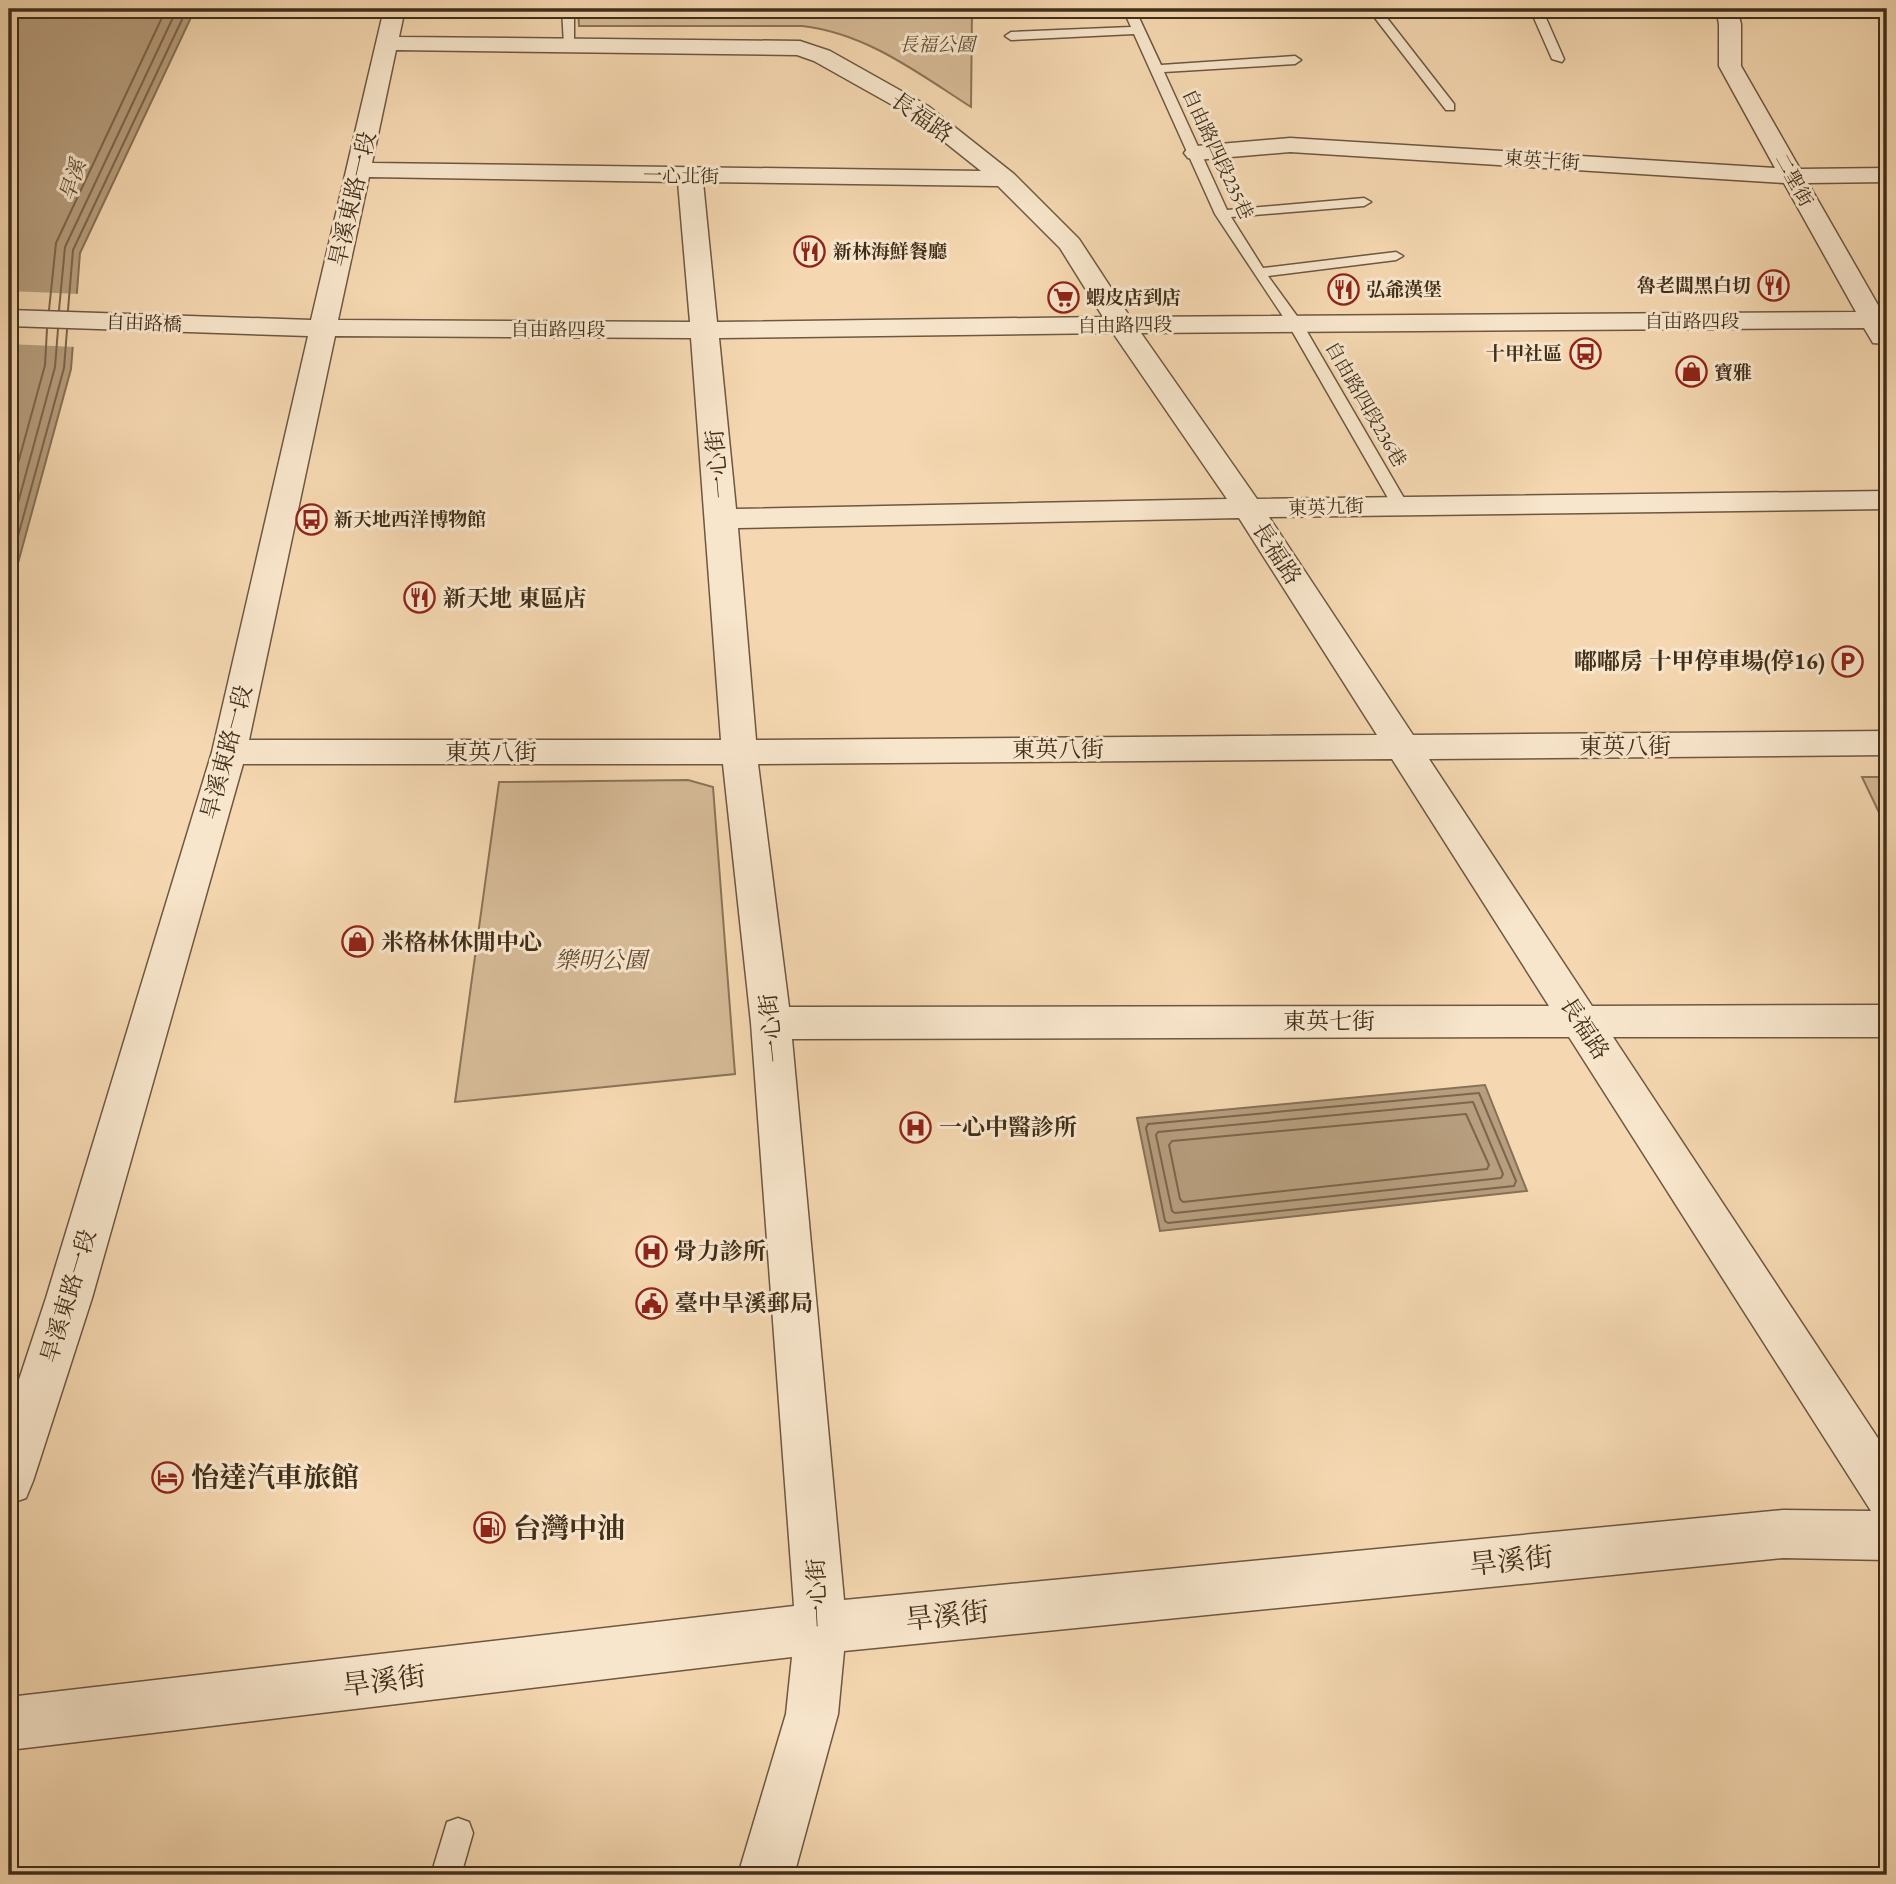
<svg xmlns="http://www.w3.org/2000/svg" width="1896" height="1884" viewBox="0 0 1896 1884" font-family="'EB Garamond','Noto Serif TC',serif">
<rect width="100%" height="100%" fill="#f5d8b1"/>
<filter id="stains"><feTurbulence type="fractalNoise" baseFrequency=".00286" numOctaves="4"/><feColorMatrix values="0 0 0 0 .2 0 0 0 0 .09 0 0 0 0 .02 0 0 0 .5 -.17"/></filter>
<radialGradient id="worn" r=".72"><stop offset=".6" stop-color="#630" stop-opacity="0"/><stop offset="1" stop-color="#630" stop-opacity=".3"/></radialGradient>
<!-- green -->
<path fill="#d6bb97" stroke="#8b7458" stroke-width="2" d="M578,9H972L971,107C918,73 866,33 802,26H579Z
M1862,777H1887V829Z
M688,780L713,787L735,1074L455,1102L499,782Z"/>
<!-- water -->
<path fill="#b79e7e" stroke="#877156" stroke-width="2" d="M22,9H195L80,253L71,369L9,596V24Z
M1485,1085L1527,1191L1160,1231L1137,1118Z"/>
<!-- pier -->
<path fill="#f5d8b1" d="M9,291L80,294L76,347L9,344Z"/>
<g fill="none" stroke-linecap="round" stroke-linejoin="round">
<!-- shore -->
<path stroke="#7c664c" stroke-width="2" d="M49,310L56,243L166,9
M59,310L65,247L177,9
M68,310L73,250L187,9
M9,496L45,365L47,329
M9,536L55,367L58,329
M9,569L64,368L67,330
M1479,1093L1516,1181L1514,1186L1168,1223L1165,1221L1146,1128L1148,1124Z
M1473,1102L1503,1174L1501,1178L1175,1213L1172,1211L1156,1135L1158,1132Z
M1466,1114L1489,1165L1487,1169L1183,1202L1180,1199L1169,1145L1172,1141Z"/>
<defs>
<path id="service" d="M562,9H574V48L564,45Z
M1123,9H1135L1161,65L1295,56L1301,60L1295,64L1164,72L1227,210L1364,198L1371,202L1364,206L1231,217L1263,268L1396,252L1403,256L1396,260L1268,276L1302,323L1408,505L1406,509L1400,510L1392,505L1288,324L1215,214L1134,34L1011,40L1005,36L1011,32L1131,27Z
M1368,9H1380L1454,104V110H1446Z
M1530,9H1542L1564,59L1562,62L1552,59Z
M458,1818L469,1822L473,1833L461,1875H431L447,1822Z"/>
<path id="minor" d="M384,9H405L399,37L800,41L830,51L928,106L1014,174L1079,239L1130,317L1856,312L1784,183L1290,152L1196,160L1188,158L1184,153L1188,148L1196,146L1290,138L1775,168L1719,66V24L1716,9H1737L1741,24V66L1800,169L1887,168V182L1808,183L1882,312H1887V344L1873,343L1864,328L1141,333L1257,499L1887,491V509L1269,517L1413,735L1887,731V755L1429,759L1592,1006L1887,1005V1037H1613L1887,1452V1560L1783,1558L844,1651L838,1714L794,1875H738L786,1714L792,1657L9,1750V1697L794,1606L751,1023L723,764H243L92,1298L33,1481L26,1498L9,1504V1410L46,1298L212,752L308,336L9,326V310L311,320ZM396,50L797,55L814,61L912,116L981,171L372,163ZM369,177L678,182L690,322L338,320ZM703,182L998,186L1060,248L1103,317L717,322ZM1113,333L1227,499L736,509L719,338ZM335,336L691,338L721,740H249ZM1239,518L1377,735L756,740L738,528ZM1392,759L1549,1006L789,1007L758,764ZM1569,1037L1871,1511L1783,1510L844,1600L792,1039Z"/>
</defs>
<!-- service casing -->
<use href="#service" stroke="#6d5840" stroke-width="3"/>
<!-- minor casing -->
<use href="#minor" stroke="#6d5840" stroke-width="3"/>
<!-- service -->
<use href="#service" fill="#f8e6cc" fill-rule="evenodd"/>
<!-- minor -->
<use href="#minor" fill="#f8e6cc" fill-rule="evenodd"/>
</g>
<!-- icons -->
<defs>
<symbol id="restaurant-ring" viewBox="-11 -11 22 22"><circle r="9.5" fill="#f8e6cc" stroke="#8f2418" stroke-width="1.5"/><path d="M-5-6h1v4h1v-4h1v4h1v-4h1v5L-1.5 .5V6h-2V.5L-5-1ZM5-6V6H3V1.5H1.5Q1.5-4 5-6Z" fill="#8f2418"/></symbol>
<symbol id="supermarket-ring" viewBox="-11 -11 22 22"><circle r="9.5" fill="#f8e6cc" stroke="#8f2418" stroke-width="1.5"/><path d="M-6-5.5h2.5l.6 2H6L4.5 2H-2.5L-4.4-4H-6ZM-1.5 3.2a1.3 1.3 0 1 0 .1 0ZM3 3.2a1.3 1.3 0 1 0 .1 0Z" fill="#8f2418"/></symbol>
<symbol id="bus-ring" viewBox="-11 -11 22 22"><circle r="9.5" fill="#f8e6cc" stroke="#8f2418" stroke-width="1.5"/><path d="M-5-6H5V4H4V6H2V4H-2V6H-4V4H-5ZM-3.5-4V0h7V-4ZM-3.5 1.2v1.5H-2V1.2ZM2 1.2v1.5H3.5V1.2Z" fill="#8f2418"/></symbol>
<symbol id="shop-ring" viewBox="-11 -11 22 22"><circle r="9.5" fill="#f8e6cc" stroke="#8f2418" stroke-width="1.5"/><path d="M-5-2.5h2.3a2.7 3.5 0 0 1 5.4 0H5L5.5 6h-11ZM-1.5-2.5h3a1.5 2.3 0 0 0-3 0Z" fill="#8f2418"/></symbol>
<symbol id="parking-ring" viewBox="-11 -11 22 22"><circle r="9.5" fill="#f8e6cc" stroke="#8f2418" stroke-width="1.5"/><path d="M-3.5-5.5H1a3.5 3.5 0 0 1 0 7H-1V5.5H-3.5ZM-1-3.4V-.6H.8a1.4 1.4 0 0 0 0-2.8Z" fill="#8f2418"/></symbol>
<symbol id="hospital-ring" viewBox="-11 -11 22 22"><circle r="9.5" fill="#f8e6cc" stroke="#8f2418" stroke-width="1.5"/><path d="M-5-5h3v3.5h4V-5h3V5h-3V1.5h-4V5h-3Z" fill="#8f2418"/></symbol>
<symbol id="civic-ring" viewBox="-11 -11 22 22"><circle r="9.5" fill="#f8e6cc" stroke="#8f2418" stroke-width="1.5"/><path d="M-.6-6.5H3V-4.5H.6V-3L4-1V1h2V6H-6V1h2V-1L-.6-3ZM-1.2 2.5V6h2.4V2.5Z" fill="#8f2418"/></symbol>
<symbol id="hotel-ring" viewBox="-11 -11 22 22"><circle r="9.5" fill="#f8e6cc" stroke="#8f2418" stroke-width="1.5"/><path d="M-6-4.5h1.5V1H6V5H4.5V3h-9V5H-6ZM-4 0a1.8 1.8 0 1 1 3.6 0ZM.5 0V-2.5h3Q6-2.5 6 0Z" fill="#8f2418"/></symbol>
<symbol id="fuel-ring" viewBox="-11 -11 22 22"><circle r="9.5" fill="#f8e6cc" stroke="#8f2418" stroke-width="1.5"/><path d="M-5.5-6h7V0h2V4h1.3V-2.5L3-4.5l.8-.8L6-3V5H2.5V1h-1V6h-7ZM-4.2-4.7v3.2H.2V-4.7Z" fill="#8f2418"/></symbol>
</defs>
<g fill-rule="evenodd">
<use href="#restaurant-ring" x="792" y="234" width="35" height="35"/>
<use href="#restaurant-ring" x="1756" y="268" width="35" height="35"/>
<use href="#restaurant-ring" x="1326" y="272" width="35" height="35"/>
<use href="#supermarket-ring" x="1046" y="280" width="35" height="35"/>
<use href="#bus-ring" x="1568" y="336" width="35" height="35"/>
<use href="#shop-ring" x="1674" y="354" width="35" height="35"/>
<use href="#bus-ring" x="294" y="502" width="35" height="35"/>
<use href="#restaurant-ring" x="402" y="580" width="35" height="35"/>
<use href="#parking-ring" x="1830" y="644" width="35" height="35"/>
<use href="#shop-ring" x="340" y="924" width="35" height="35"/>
<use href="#hospital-ring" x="898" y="1110" width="35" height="35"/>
<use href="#hospital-ring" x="634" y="1234" width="35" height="35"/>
<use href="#civic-ring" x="634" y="1286" width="35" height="35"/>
<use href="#hotel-ring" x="150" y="1460" width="35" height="35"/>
<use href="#fuel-ring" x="472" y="1510" width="35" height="35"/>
</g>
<g text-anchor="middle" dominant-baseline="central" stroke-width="6" stroke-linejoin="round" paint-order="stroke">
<!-- far-park labels -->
<g font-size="19" font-style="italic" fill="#5e4a33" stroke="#f8e6cc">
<text x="937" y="44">長福公園</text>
</g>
<!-- far-street labels -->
<g font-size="19" fill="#402e1a" stroke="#f8e6cc">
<text transform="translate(1218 154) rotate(65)">自由路四段235巷</text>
<text transform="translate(1542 160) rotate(4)">東英十街</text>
<text transform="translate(681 176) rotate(1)">一心北街</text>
<text transform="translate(1794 180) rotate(61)">二聖街</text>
<text x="1692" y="321">自由路四段</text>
<text transform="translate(144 323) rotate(2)">自由路橋</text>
<text transform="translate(1125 325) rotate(-1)">自由路四段</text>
<text x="558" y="329">自由路四段</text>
<text transform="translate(1366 404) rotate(60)">自由路四段236巷</text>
<text transform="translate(1326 507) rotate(-2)">東英九街</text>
</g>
<!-- far-poi labels -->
<g font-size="19" font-weight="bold" fill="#402e1a" stroke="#f8e6cc" text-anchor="start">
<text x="833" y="251">新林海鮮餐廳</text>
<text x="1751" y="285" text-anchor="end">魯老闆黑白切</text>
<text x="1366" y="289">弘爺漢堡</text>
<text x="1086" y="297">蝦皮店到店</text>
<text x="1562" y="353" text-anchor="end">十甲社區</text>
<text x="1714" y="372">寶雅</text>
<text x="334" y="519">新天地西洋博物館</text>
</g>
<!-- far-water labels -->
<g font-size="21" font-style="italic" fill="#5e4a33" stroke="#f8e6cc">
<text transform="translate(72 180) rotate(-72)">旱溪</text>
</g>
<!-- street labels -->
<g font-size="23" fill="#402e1a" stroke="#f8e6cc">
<text transform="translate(922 117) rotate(35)">長福路</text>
<text transform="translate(352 199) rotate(-77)">旱溪東路一段</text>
<text transform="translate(717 464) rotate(-95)">一心街</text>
<text transform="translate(1277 553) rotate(57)">長福路</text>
<text x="1625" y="746">東英八街</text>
<text x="1058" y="749">東英八街</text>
<text transform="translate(226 752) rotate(-75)">旱溪東路一段</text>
<text x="491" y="752">東英八街</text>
<text x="1329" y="1021">東英七街</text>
<text transform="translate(771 1028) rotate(-96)">一心街</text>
<text transform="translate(1585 1028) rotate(57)">長福路</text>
<text transform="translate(68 1296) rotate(-73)">旱溪東路一段</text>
<text transform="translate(817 1593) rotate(-93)">一心街</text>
</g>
<!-- poi labels -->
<g font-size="23" font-weight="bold" fill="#402e1a" stroke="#f8e6cc" text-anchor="start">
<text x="443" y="598">新天地 東區店</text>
<text x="1825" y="661" text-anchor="end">嘟嘟房 十甲停車場(停16)</text>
<text x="381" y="942">米格林休閒中心</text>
<text x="939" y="1127">一心中醫診所</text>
<text x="674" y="1251">骨力診所</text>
<text x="675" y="1303">臺中旱溪郵局</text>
</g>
<!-- park labels -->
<g font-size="23" font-style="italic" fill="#5e4a33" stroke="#f8e6cc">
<text x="601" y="960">樂明公園</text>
</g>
<!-- near-poi labels -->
<g font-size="28" font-weight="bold" fill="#402e1a" stroke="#f8e6cc" text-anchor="start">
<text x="191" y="1477">怡達汽車旅館</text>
<text x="513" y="1528">台灣中油</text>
</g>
<!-- near-street labels -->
<g font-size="28" fill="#402e1a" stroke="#f8e6cc">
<text transform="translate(1511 1560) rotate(-6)">旱溪街</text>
<text transform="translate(947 1615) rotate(-6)">旱溪街</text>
<text transform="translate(384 1680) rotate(-7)">旱溪街</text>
</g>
</g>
<!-- margin -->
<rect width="1896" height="1884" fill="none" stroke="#f5d8b1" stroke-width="35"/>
<rect x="10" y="10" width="1875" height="1863" fill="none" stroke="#402e1a" stroke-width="3.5"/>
<rect x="18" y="18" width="1861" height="1849" fill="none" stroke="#402e1a" stroke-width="2"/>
<rect width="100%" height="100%" filter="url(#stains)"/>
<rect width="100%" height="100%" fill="url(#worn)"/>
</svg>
